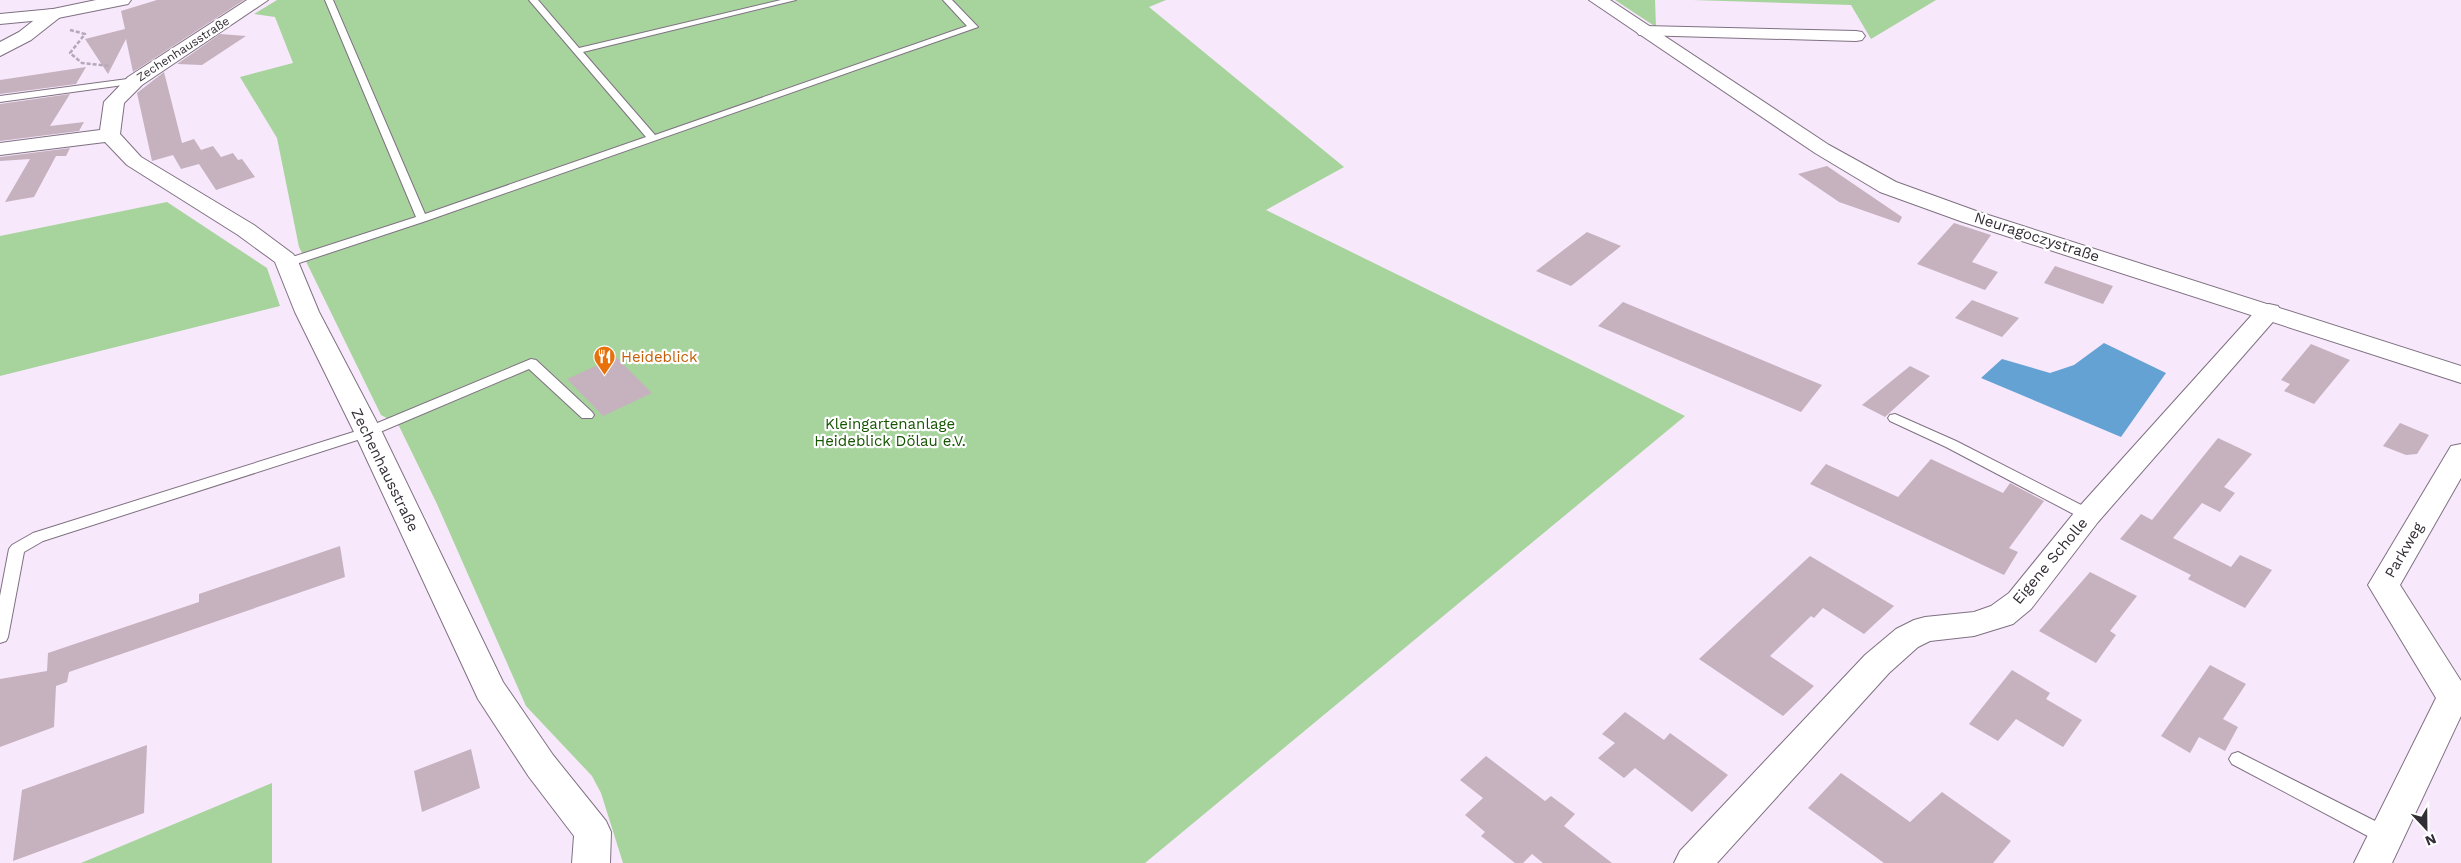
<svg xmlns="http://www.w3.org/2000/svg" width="2461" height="863" viewBox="0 0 2461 863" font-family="'Work Sans',sans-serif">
<rect width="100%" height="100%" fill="#f7e8fb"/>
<!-- green -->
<path fill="#a7d39d" d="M277,0H1166L1149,7L1344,167L1266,210L1685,416L1145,863H623L601,793L592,776L526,706L437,504L398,424L381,415L299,247L277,138L240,77L293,63L275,17L254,14Z
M1615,0H1655L1656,27Z
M1693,0H1936L1871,39L1851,5Z
M167,202L267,268L280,306L0,376V236Z
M272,783V863H81Z"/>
<!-- water -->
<path fill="#64a2d4" d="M2104,343L2166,373L2121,437L1981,378L2002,359L2050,373L2074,365Z"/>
<!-- building -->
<path fill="#c6b1bf" d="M157,0H244L133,72L126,39L108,74L85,39L125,29L121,11Z
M220,34L246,36L202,65L177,64Z
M86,67L76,84L0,94V80Z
M164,72L182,143L194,139L201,150L213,146L221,157L233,153L238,160L242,159L255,177L216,190L199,164L181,169L173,155L152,161L137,93Z
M70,94L50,126L84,122L79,131L0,141V104Z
M70,148L66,156H56L34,197L5,202L30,159L0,161V157Z
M1827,166L1902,217L1899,223L1839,202L1798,174Z
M1954,223L1991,235L1972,262L1998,272L1985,290L1917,264Z
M1587,232L1621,246L1571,286L1536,271Z
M2055,266L2113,286L2103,304L2044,283Z
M1972,300L2019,318L2002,337L1955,318Z
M1623,302L1822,385L1801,412L1598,326Z
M2311,344L2350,360L2314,404L2284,391L2290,384L2281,380Z
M616,357L652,393L603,416L567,379Z
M1910,366L1930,376L1885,417L1862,405Z
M2400,423L2429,435L2417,454L2406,455L2383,446Z
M2218,438L2252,454L2224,487L2235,493L2220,512L2202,503L2173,538L2231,567L2240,555L2272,570L2245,608L2188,579L2191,575L2120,539L2141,514L2152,520Z
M1931,459L2003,493L2010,483L2044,501L2009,548L2018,552L2004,575L1810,484L1826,464L1898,497Z
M340,546L345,577L69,672L67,682L56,686L54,727L0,747V679L47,671L48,653L199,602V594Z
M1810,556L1894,606L1864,634L1823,608L1814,618L1811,616L1770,656L1814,686L1783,716L1699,659Z
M2090,572L2137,596L2110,631L2116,635L2096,663L2039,631Z
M2210,665L2246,684L2223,719L2238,727L2225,751L2199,737L2190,753L2161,736Z
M2012,670L2050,693L2046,699L2082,720L2063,747L2016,719L1998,741L1969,724Z
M1625,712L1664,740L1670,733L1728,775L1692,812L1635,768L1624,778L1598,758L1615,743L1602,734Z
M147,745L144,813L13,861L22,790Z
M471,749L480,788L422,812L414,771Z
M1486,756L1545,801L1551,796L1575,814L1564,826L1612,863H1543L1532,854L1523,863H1515L1481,836L1485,832L1465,815L1483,798L1460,780Z
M1841,773L1910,822L1942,792L2011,841L1993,863H1884L1808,808Z"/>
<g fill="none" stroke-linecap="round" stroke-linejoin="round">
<defs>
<path id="lane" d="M325,0H333L425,214L646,137L529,0H538L579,48L781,0H796L583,52L655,135L967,26L943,0H952L978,27L426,221L287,267L283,266L281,263L283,260L416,217Z
M135,78L138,79V83L0,102V96Z
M531,359L536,360L592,412L594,415L592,418H582L529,369L373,435L43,541L24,552L8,637L6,641L0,643V596L9,549L12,545L33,533L363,429Z
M1895,414L1956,441L2093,511L2095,515L2093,519H2083L1946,447L1890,421L1888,418L1890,415Z
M2238,752L2393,830L2395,836L2393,842L2386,844L2379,842L2232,764L2229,759L2232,754Z"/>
<path id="street" d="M247,0H268L142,85L124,103L120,134L141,157L254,225L293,254L297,259L319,312L382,432L503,682L553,755L606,821L611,832L610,863H572L574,836L529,777L478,699L354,432L295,312L275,262L238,235L127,165L105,142L0,155V143L100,130L104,102L128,77Z
M53,9L59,10L62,14L59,18L31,40L0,56V42L19,32L47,10Z
M1645,26L1856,31L1862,32L1865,36L1862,40L1856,41L1639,35L1636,31L1639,27Z
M2269,304L2278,306L2281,311L2278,316L2098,522L2031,609L2013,624L1974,636L1930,641L1918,647L1889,673L1717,863H1674L1680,851L1865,655L1896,629L1914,620L1925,617L1974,612L1991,606L2009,593L2078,508L2260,306Z
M2461,444V478L2400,585L2461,681V716L2392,863H2354L2436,698L2368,585L2451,446Z"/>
<path id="secondary" d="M96,0H131L128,4L53,19L0,24V14L53,9Z
M1589,0H1610L1829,145L1896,182L1979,212L2461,366V383L1963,222L1880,192L1815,153Z"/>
</defs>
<!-- lane casing -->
<use href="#lane" stroke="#7f7182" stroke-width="2"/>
<!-- street casing -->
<use href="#street" stroke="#7f7182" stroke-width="2"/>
<!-- secondary casing -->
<use href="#secondary" stroke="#7f7182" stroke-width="2"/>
<!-- path -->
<path stroke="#b5a9b9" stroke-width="2.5" stroke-dasharray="4 2" stroke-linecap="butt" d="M70,30L85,34L70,53L82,63L110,66"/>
<!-- lane -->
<use href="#lane" fill="#fff" fill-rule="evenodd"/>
<!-- street -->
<use href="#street" fill="#fff" fill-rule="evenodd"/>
<!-- secondary -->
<use href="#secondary" fill="#fff" fill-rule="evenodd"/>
</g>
<!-- icons -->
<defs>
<symbol id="restaurant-pin" viewBox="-11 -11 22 30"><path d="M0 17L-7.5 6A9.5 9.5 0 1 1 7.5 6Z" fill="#e8710a" stroke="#fff"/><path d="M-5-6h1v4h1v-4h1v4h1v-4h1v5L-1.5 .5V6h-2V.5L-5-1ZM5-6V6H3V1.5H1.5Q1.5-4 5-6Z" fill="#fff"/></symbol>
</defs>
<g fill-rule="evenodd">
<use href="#restaurant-pin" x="592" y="344" width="25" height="34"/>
</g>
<g text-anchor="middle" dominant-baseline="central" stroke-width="4.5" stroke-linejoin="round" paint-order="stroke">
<!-- far-street labels -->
<g font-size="12" fill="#332d35" stroke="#fff">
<text transform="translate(183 49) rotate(-33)">Zechenhausstraße</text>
</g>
<!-- street labels -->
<g font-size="15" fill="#332d35" stroke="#fff">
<text transform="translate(2037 237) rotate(18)">Neuragoczystraße</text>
<text transform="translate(385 470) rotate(64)">Zechenhausstraße</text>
<text transform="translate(2404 550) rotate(-60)">Parkweg</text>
<text transform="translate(2050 561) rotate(-50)">Eigene Scholle</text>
</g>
<!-- food labels -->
<g font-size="15" fill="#c56008" stroke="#fff" text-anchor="start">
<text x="621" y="357">Heideblick</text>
</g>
<!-- park labels -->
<g font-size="15" fill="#155500" stroke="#fff">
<text x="890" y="424">Kleingartenanlage<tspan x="890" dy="17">Heideblick Dölau e.V.</tspan></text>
</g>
</g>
<!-- north arrow -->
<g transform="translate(2426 828) rotate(158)" stroke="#ffffff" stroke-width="4" paint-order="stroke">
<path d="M0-4L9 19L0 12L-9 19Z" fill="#332d35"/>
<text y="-8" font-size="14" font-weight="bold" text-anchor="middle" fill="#332d35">N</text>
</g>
</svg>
